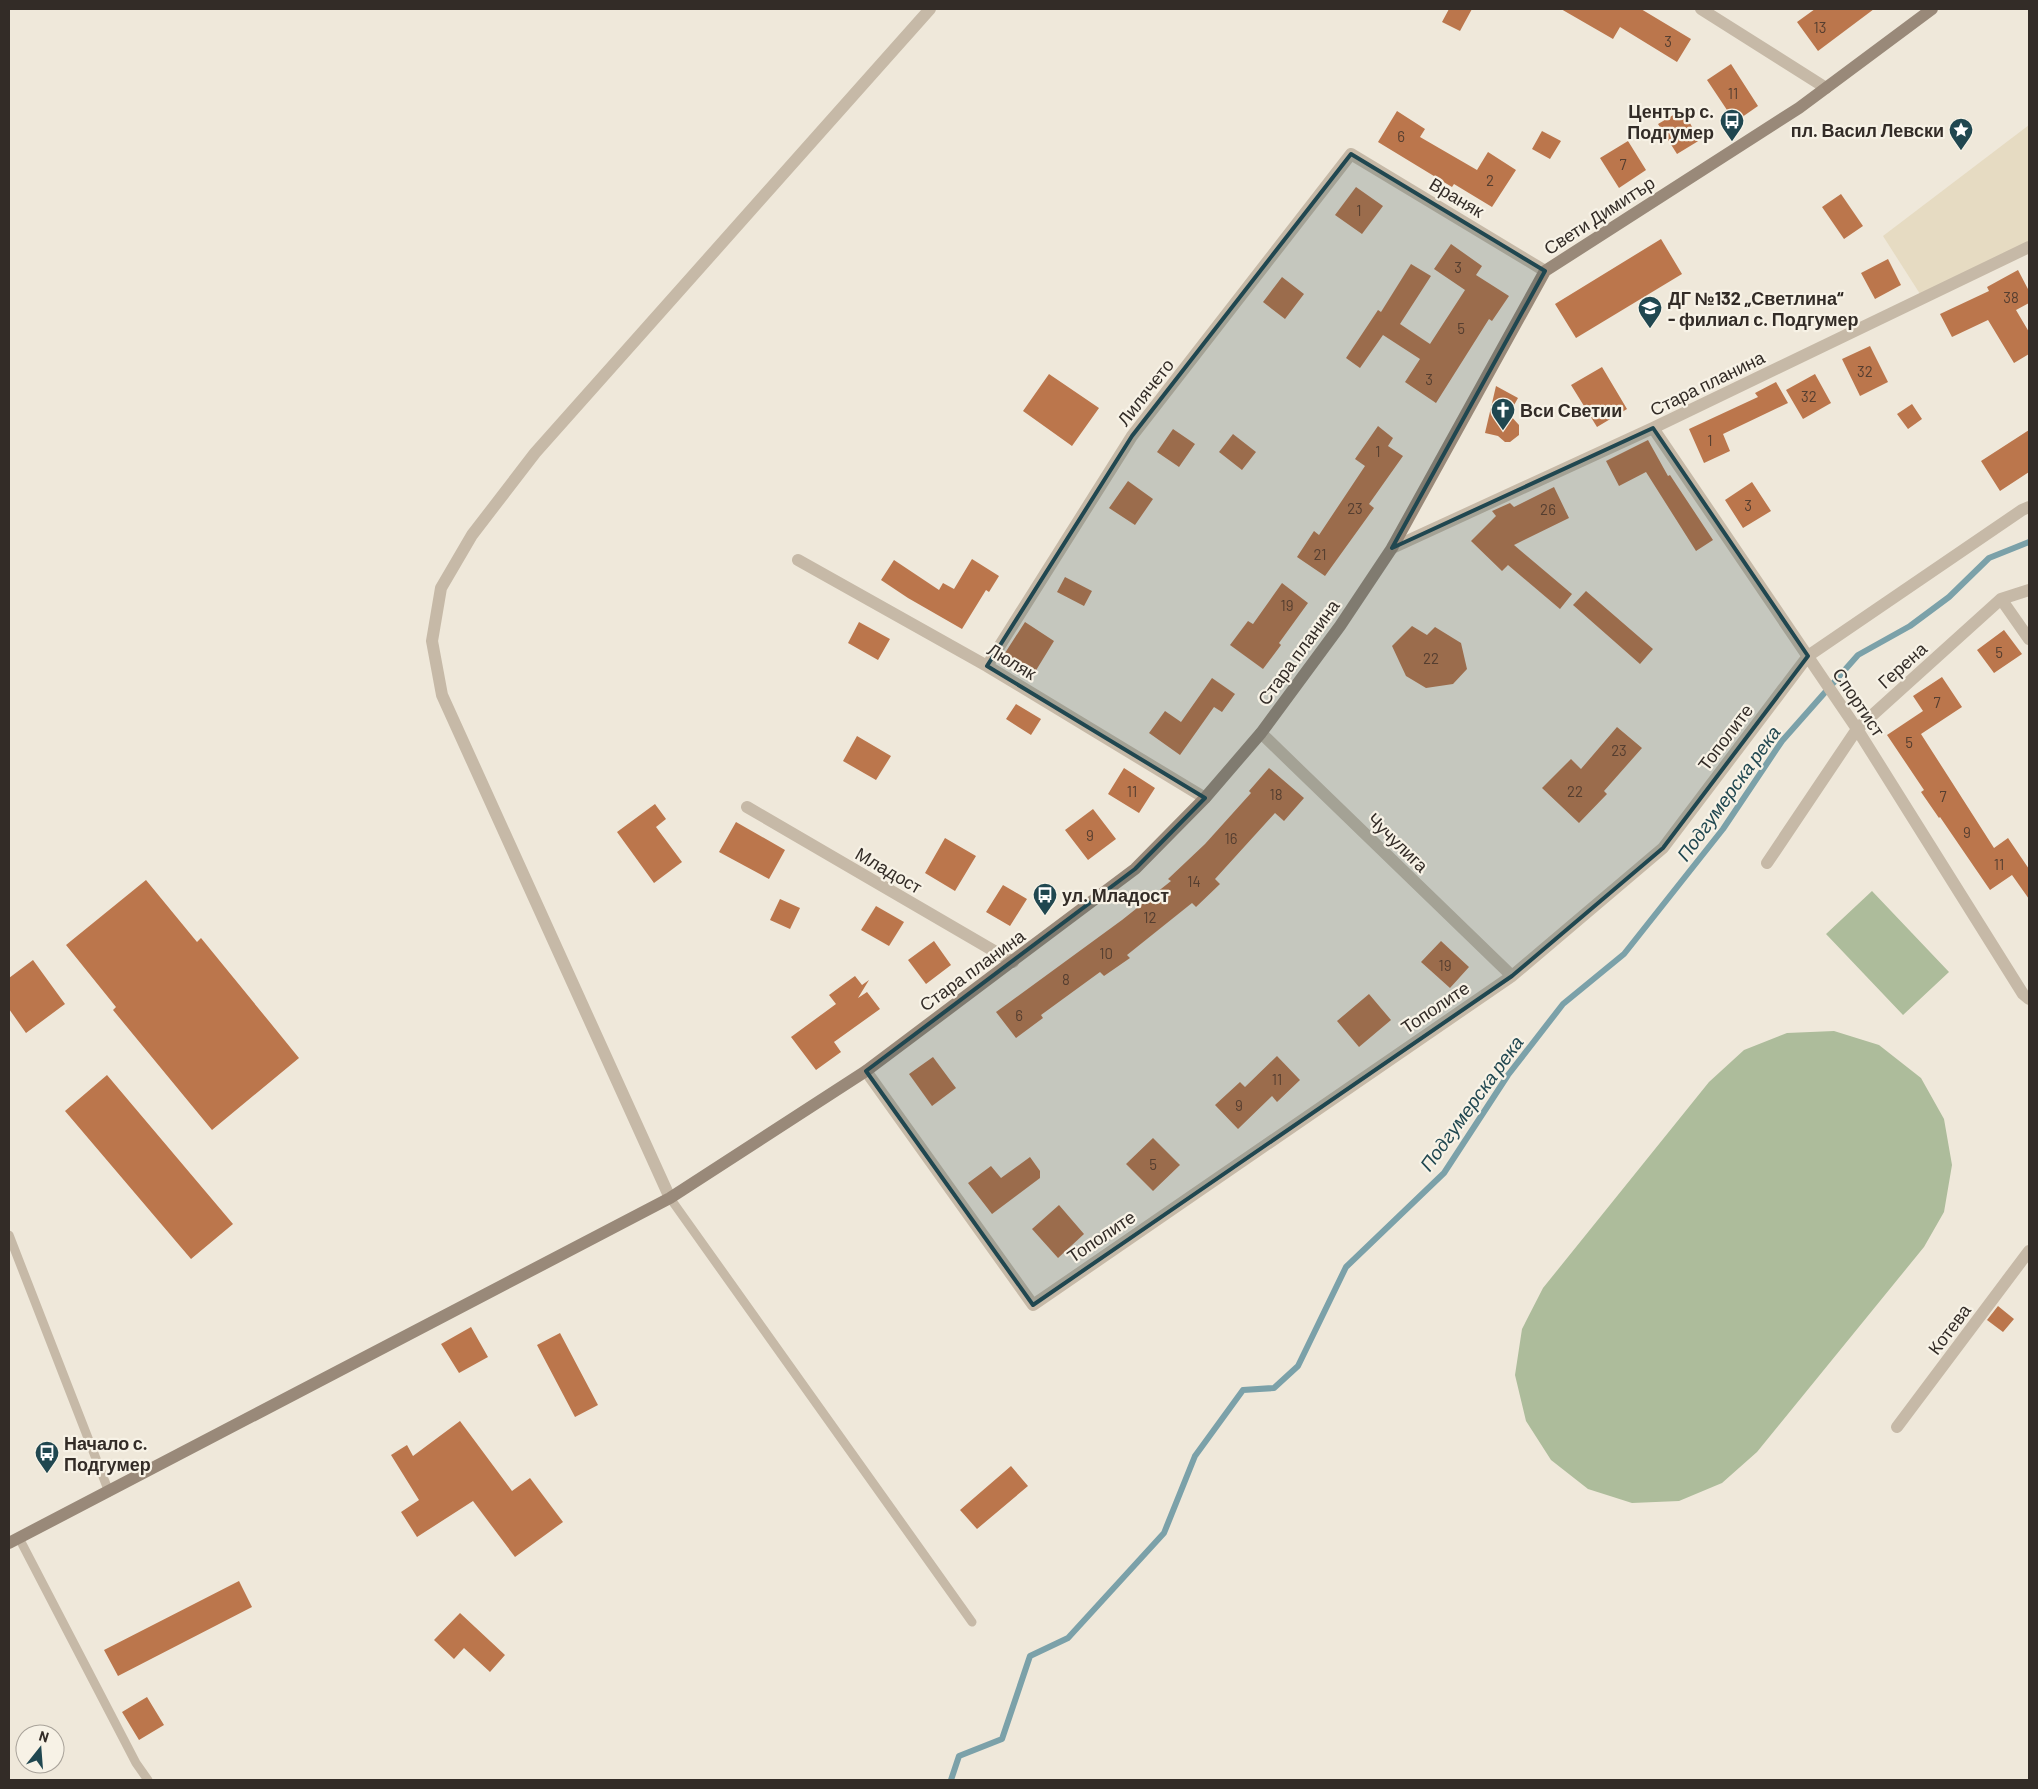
<svg xmlns="http://www.w3.org/2000/svg" width="2038" height="1789" viewBox="0 0 2038 1789" font-family="Barlow,sans-serif">
<rect width="100%" height="100%" fill="#efe8da"/>
<!-- green -->
<path fill="#adbc9b" d="M1872,891L1949,972L1903,1015L1826,934Z
M1834,1031L1879,1045L1921,1078L1944,1119L1952,1165L1944,1212L1924,1247L1757,1452L1722,1483L1679,1501L1632,1503L1588,1489L1551,1460L1526,1421L1515,1375L1522,1329L1543,1288L1709,1082L1744,1050L1787,1033Z"/>
<!-- plaza -->
<path fill="#e6dbc2" d="M2029,125V247L1922,297L1883,236Z"/>
<g fill="none" stroke-linecap="round" stroke-linejoin="round">
<!-- stream -->
<path stroke="#7ba1a9" stroke-width="6" d="M951,1780L959,1756L1002,1739L1030,1656L1068,1638L1164,1533L1195,1456L1243,1390L1274,1388L1298,1366L1346,1267L1444,1173L1508,1075L1563,1004L1624,954L1723,829L1782,741L1858,655L1910,626L1949,597L1989,558L2029,542"/>
</g>
<!-- building -->
<path fill="#bb764c" d="M1449,9H1472L1460,31L1442,22Z
M1561,9H1641L1691,39L1677,62L1620,27L1613,39Z
M1815,9H1874L1818,51L1797,22Z
M1731,64L1758,106L1735,122L1707,80Z
M1682,110L1700,140L1677,154L1658,124Z
M1397,111L1425,129L1420,137L1477,170L1488,152L1516,170L1492,207L1454,184L1452,187L1378,142Z
M1542,131L1561,141L1550,159L1532,149Z
M1628,141L1646,170L1619,188L1600,158Z
M1356,187L1383,206L1362,234L1335,215Z
M1841,194L1863,226L1844,239L1822,207Z
M1661,239L1682,274L1576,338L1555,304Z
M1451,244L1482,266L1476,275L1509,296L1492,321L1489,319L1436,403L1405,382L1420,359L1383,335L1360,368L1346,358L1378,310L1381,312L1411,264L1431,276L1400,324L1430,344L1465,290L1434,269Z
M1888,259L1901,285L1875,299L1861,273Z
M2018,270L2029,291V303L2016,310L2029,332V354L2014,363L1988,320L1952,337L1940,314L1989,291L1987,287Z
M1282,277L1304,294L1285,319L1263,302Z
M1870,346L1888,382L1860,396L1842,359Z
M1602,367L1627,409L1597,427L1571,385Z
M1049,374L1099,408L1072,446L1023,411Z
M1815,374L1831,403L1803,419L1786,390Z
M1776,382L1788,403L1723,434L1730,451L1704,463L1689,429L1758,397L1755,393Z
M1496,386L1518,398L1509,414L1519,425V435L1510,442H1505L1498,436L1485,433Z
M1912,404L1922,419L1908,429L1897,414Z
M1378,426L1393,438L1388,446L1403,456L1369,504L1374,508L1325,576L1297,557L1314,531L1319,535L1365,466L1355,459Z
M1173,429L1195,444L1179,467L1157,452Z
M2029,430V472L2000,491L1981,461Z
M1233,434L1256,452L1242,470L1219,452Z
M1648,440L1668,476L1670,475L1713,540L1696,551L1646,472L1619,486L1606,461Z
M1128,481L1153,499L1135,525L1109,508Z
M1752,482L1771,511L1743,528L1725,500Z
M1554,487L1569,518L1514,545L1572,594L1560,609L1508,565L1502,571L1471,541L1496,516L1492,511L1510,503L1514,507Z
M972,559L999,576L989,592L986,590L962,629L908,598L881,580L894,560L939,590L943,583L954,589Z
M1065,577L1092,591L1084,606L1057,592Z
M1282,583L1308,603L1279,643L1281,645L1263,669L1230,645L1248,621L1253,624Z
M1586,591L1653,649L1640,664L1573,605Z
M859,622L890,639L878,660L848,643Z
M1025,622L1054,641L1035,672L1005,653Z
M1412,626L1427,635L1435,627L1461,643L1467,669L1453,684L1426,688L1406,676L1392,646Z
M2004,630L2022,654L1994,673L1977,650Z
M1942,677L1962,707L1921,734L1994,848L2008,838L2029,869V899L2012,875L1990,890L1940,817L1939,818L1921,792L1924,790L1887,735L1923,711L1913,696Z
M1212,678L1235,694L1222,712L1214,707L1180,755L1149,733L1165,711L1181,722Z
M1016,704L1041,719L1031,735L1006,719Z
M1617,727L1642,748L1604,791L1607,794L1579,823L1542,788L1571,759L1581,769Z
M857,736L891,756L876,780L843,761Z
M1124,768L1155,788L1139,813L1108,794Z
M1269,768L1304,798L1284,821L1275,813L1215,879L1220,884L1196,907L1192,903L1127,955L1130,958L1104,976L1100,972L1041,1015L1043,1018L1016,1038L996,1012L1122,920L1171,881L1168,879L1205,844L1251,793L1249,791Z
M655,804L666,819L656,827L682,862L654,883L617,832Z
M1093,809L1116,839L1088,860L1065,830Z
M736,822L785,850L769,879L719,852Z
M945,838L976,856L955,891L925,873Z
M146,880L197,942L201,938L299,1058L212,1130L113,1010L116,1007L66,945Z
M1003,885L1027,899L1010,926L986,912Z
M780,899L800,908L790,929L770,920Z
M876,906L904,922L889,946L861,930Z
M934,941L951,965L926,984L908,960Z
M1441,941L1469,967L1450,988L1421,962Z
M33,960L65,1004L26,1033L9,1009V978Z
M855,976L862,985L869,980L858,998L867,992L880,1009L834,1042L841,1052L816,1070L791,1037L836,1004L829,995Z
M1369,994L1391,1020L1359,1047L1337,1021Z
M1277,1056L1300,1080L1277,1102L1272,1096L1238,1129L1215,1105L1240,1082L1245,1087Z
M933,1057L956,1088L932,1106L909,1074Z
M107,1075L233,1224L191,1259L65,1111Z
M1153,1138L1180,1165L1153,1191L1126,1164Z
M1030,1157L1040,1171V1178L992,1214L968,1183L991,1166L1001,1178Z
M1059,1205L1084,1234L1058,1258L1032,1229Z
M1998,1306L2014,1319L2003,1332L1987,1320Z
M471,1327L488,1357L459,1373L441,1344Z
M560,1333L598,1405L575,1417L537,1345Z
M460,1421L512,1491L530,1478L563,1522L515,1557L473,1501L417,1537L401,1512L419,1500L391,1455L407,1445L413,1456Z
M1011,1466L1028,1486L977,1529L960,1510Z
M239,1581L252,1607L118,1676L104,1650Z
M460,1613L505,1655L490,1672L464,1648L454,1659L434,1640Z
M147,1697L164,1725L139,1740L122,1712Z"/>
<g fill="none" stroke-linecap="round" stroke-linejoin="round">
<!-- lane -->
<path stroke="#c6b9a7" stroke-width="9" d="M670,1198L972,1622
M9,1235L109,1492
M19,1538L136,1763L148,1780"/>
<!-- street -->
<path stroke="#c6b9a7" stroke-width="12" d="M1701,9L1826,88
M1653,428L1857,729L2023,994L2029,999
M1392,548L1653,428L2029,247
M798,560L987,666L1205,798
M2001,599L2029,639
M987,666L1132,436L1351,154L1545,271
M1261,733L1512,976
M747,807L1013,962
M1767,863L1857,729L2001,599L2029,590
M866,1071L1033,1305L1512,976L1663,848L1808,656L2022,510L2029,507
M670,1198L442,695L432,641L441,588L472,535L535,453L930,9
M1897,1427L2029,1251"/>
<!-- secondary -->
<path stroke="#998979" stroke-width="12" d="M9,1543L670,1198L866,1071L1135,869L1205,798L1261,733L1340,626L1392,548L1545,271L1799,108L1932,9"/>
</g>
<!-- marked area -->
<path fill="#204750" fill-opacity="0.2" stroke="#204750" stroke-width="4" stroke-linejoin="round" d="M1351,154L1545,271L1392,548L1653,428L1808,656L1663,848L1512,976L1033,1305L866,1071L1135,869L1205,798L987,666L1132,436Z"/>
<!-- icons -->
<defs>
<symbol id="bus-pin" viewBox="-11 -11 22 30"><path d="M0 17L-7.5 6A9.5 9.5 0 1 1 7.5 6Z" fill="#204750" stroke="#f7f2e6"/><path d="M-5-6H5V4H4V6H2V4H-2V6H-4V4H-5ZM-3.5-4V0h7V-4ZM-3.5 1.2v1.5H-2V1.2ZM2 1.2v1.5H3.5V1.2Z" fill="#fff"/></symbol>
<symbol id="sight-pin" viewBox="-11 -11 22 30"><path d="M0 17L-7.5 6A9.5 9.5 0 1 1 7.5 6Z" fill="#204750" stroke="#f7f2e6"/><path d="M0-6L1.8-2.2L6-1.7L2.9 1.2L3.7 5.4L0 3.3L-3.7 5.4L-2.9 1.2L-6-1.7L-1.8-2.2Z" fill="#fff"/></symbol>
<symbol id="school-pin" viewBox="-11 -11 22 30"><path d="M0 17L-7.5 6A9.5 9.5 0 1 1 7.5 6Z" fill="#204750" stroke="#f7f2e6"/><path d="M0-5L7-2L0 1L-7-2ZM-4 1L0 2.5L4 1V4Q0 6-4 4Z" fill="#fff"/></symbol>
<symbol id="church-pin" viewBox="-11 -11 22 30"><path d="M0 17L-7.5 6A9.5 9.5 0 1 1 7.5 6Z" fill="#204750" stroke="#f7f2e6"/><path d="M-1.2-6h2.4v3.5h3.3v2.4h-3.3V6h-2.4V-.1h-3.3v-2.4h3.3Z" fill="#fff"/></symbol>
</defs>
<g fill-rule="evenodd">
<use href="#bus-pin" x="1718" y="107" width="28" height="38"/>
<use href="#sight-pin" x="1947" y="116" width="28" height="38"/>
<use href="#school-pin" x="1636" y="294" width="28" height="38"/>
<use href="#church-pin" x="1489" y="396" width="28" height="38"/>
<use href="#bus-pin" x="1031" y="881" width="28" height="38"/>
<use href="#bus-pin" x="33" y="1439" width="28" height="38"/>
</g>
<g text-anchor="middle" dominant-baseline="central" stroke-width="4.5" stroke-linejoin="round" paint-order="stroke">
<!-- number labels -->
<g font-size="15" fill="#553e30">
<text x="1820" y="27">13</text>
<text x="1668" y="41">3</text>
<text x="1733" y="93">11</text>
<text x="1401" y="136">6</text>
<text x="1623" y="164">7</text>
<text x="1490" y="180">2</text>
<text x="1359" y="210">1</text>
<text x="1458" y="267">3</text>
<text x="2011" y="297">38</text>
<text x="1461" y="328">5</text>
<text x="1865" y="371">32</text>
<text x="1429" y="379">3</text>
<text x="1809" y="396">32</text>
<text x="1710" y="440">1</text>
<text x="1378" y="451">1</text>
<text x="1748" y="505">3</text>
<text x="1355" y="508">23</text>
<text x="1548" y="509">26</text>
<text x="1320" y="554">21</text>
<text x="1287" y="605">19</text>
<text x="1999" y="652">5</text>
<text x="1431" y="658">22</text>
<text x="1937" y="702">7</text>
<text x="1909" y="742">5</text>
<text x="1619" y="750">23</text>
<text x="1132" y="791">11</text>
<text x="1575" y="791">22</text>
<text x="1276" y="794">18</text>
<text x="1943" y="796">7</text>
<text x="1967" y="832">9</text>
<text x="1090" y="835">9</text>
<text x="1231" y="838">16</text>
<text x="1999" y="864">11</text>
<text x="1194" y="881">14</text>
<text x="1150" y="917">12</text>
<text x="1106" y="953">10</text>
<text x="1445" y="965">19</text>
<text x="1066" y="979">8</text>
<text x="1019" y="1015">6</text>
<text x="1277" y="1079">11</text>
<text x="1239" y="1105">9</text>
<text x="1153" y="1164">5</text>
</g>
<!-- poi labels -->
<g font-size="18" font-weight="bold" fill="#332c27" stroke="#f7f2e6" text-anchor="start">
<text x="1714" y="111" text-anchor="end">Център с.<tspan x="1714" dy="21">Подгумер</tspan></text>
<text x="1944" y="130" text-anchor="end">пл. Васил Левски</text>
<text x="1668" y="298">ДГ №132 „Светлина“<tspan x="1668" dy="21">- филиал с. Подгумер</tspan></text>
<text x="1520" y="410">Вси Светии</text>
<text x="1062" y="895">ул. Младост</text>
<text x="64" y="1443">Начало с.<tspan x="64" dy="21">Подгумер</tspan></text>
</g>
<!-- street labels -->
<g font-size="18" fill="#332c27" stroke="#f7f2e6">
<text transform="translate(1457 197) rotate(31)">Враняк</text>
<text transform="translate(1599 215) rotate(-33)">Свети Димитър</text>
<text transform="translate(1707 383) rotate(-26)">Стара планина</text>
<text transform="translate(1145 392) rotate(-52)">Лилячето</text>
<text transform="translate(1298 652) rotate(-54)">Стара планина</text>
<text transform="translate(1012 661) rotate(31)">Люляк</text>
<text transform="translate(1902 665) rotate(-42)">Герена</text>
<text transform="translate(1859 702) rotate(56)">Спортист</text>
<text transform="translate(1725 737) rotate(-53)">Тополите</text>
<text transform="translate(1398 842) rotate(44)">Чучулига</text>
<text transform="translate(889 870) rotate(30)">Младост</text>
<text transform="translate(972 970) rotate(-36)">Стара планина</text>
<text transform="translate(1435 1007) rotate(-34)">Тополите</text>
<text transform="translate(1101 1236) rotate(-34)">Тополите</text>
<text transform="translate(1949 1329) rotate(-53)">Котева</text>
</g>
<!-- water labels -->
<g font-size="19" font-style="italic" fill="#204750" stroke="#f7f2e6">
<text transform="translate(1728 793) rotate(-54)">Подгумерска река</text>
<text transform="translate(1471 1103) rotate(-54)">Подгумерска река</text>
</g>
</g>
<!-- border -->
<rect width="2038" height="1789" fill="none" stroke="#332c27" stroke-width="20"/>
<!-- north arrow -->
<g transform="translate(40 1749) rotate(17)"><circle r="24" fill="#f7f2e6" stroke="#a9a39a"/>
<path d="M0-4L9 19L0 12L-9 19Z" fill="#204750"/>
<text y="-8" font-size="14" font-weight="bold" text-anchor="middle" fill="#332c27">N</text>
</g>
</svg>
